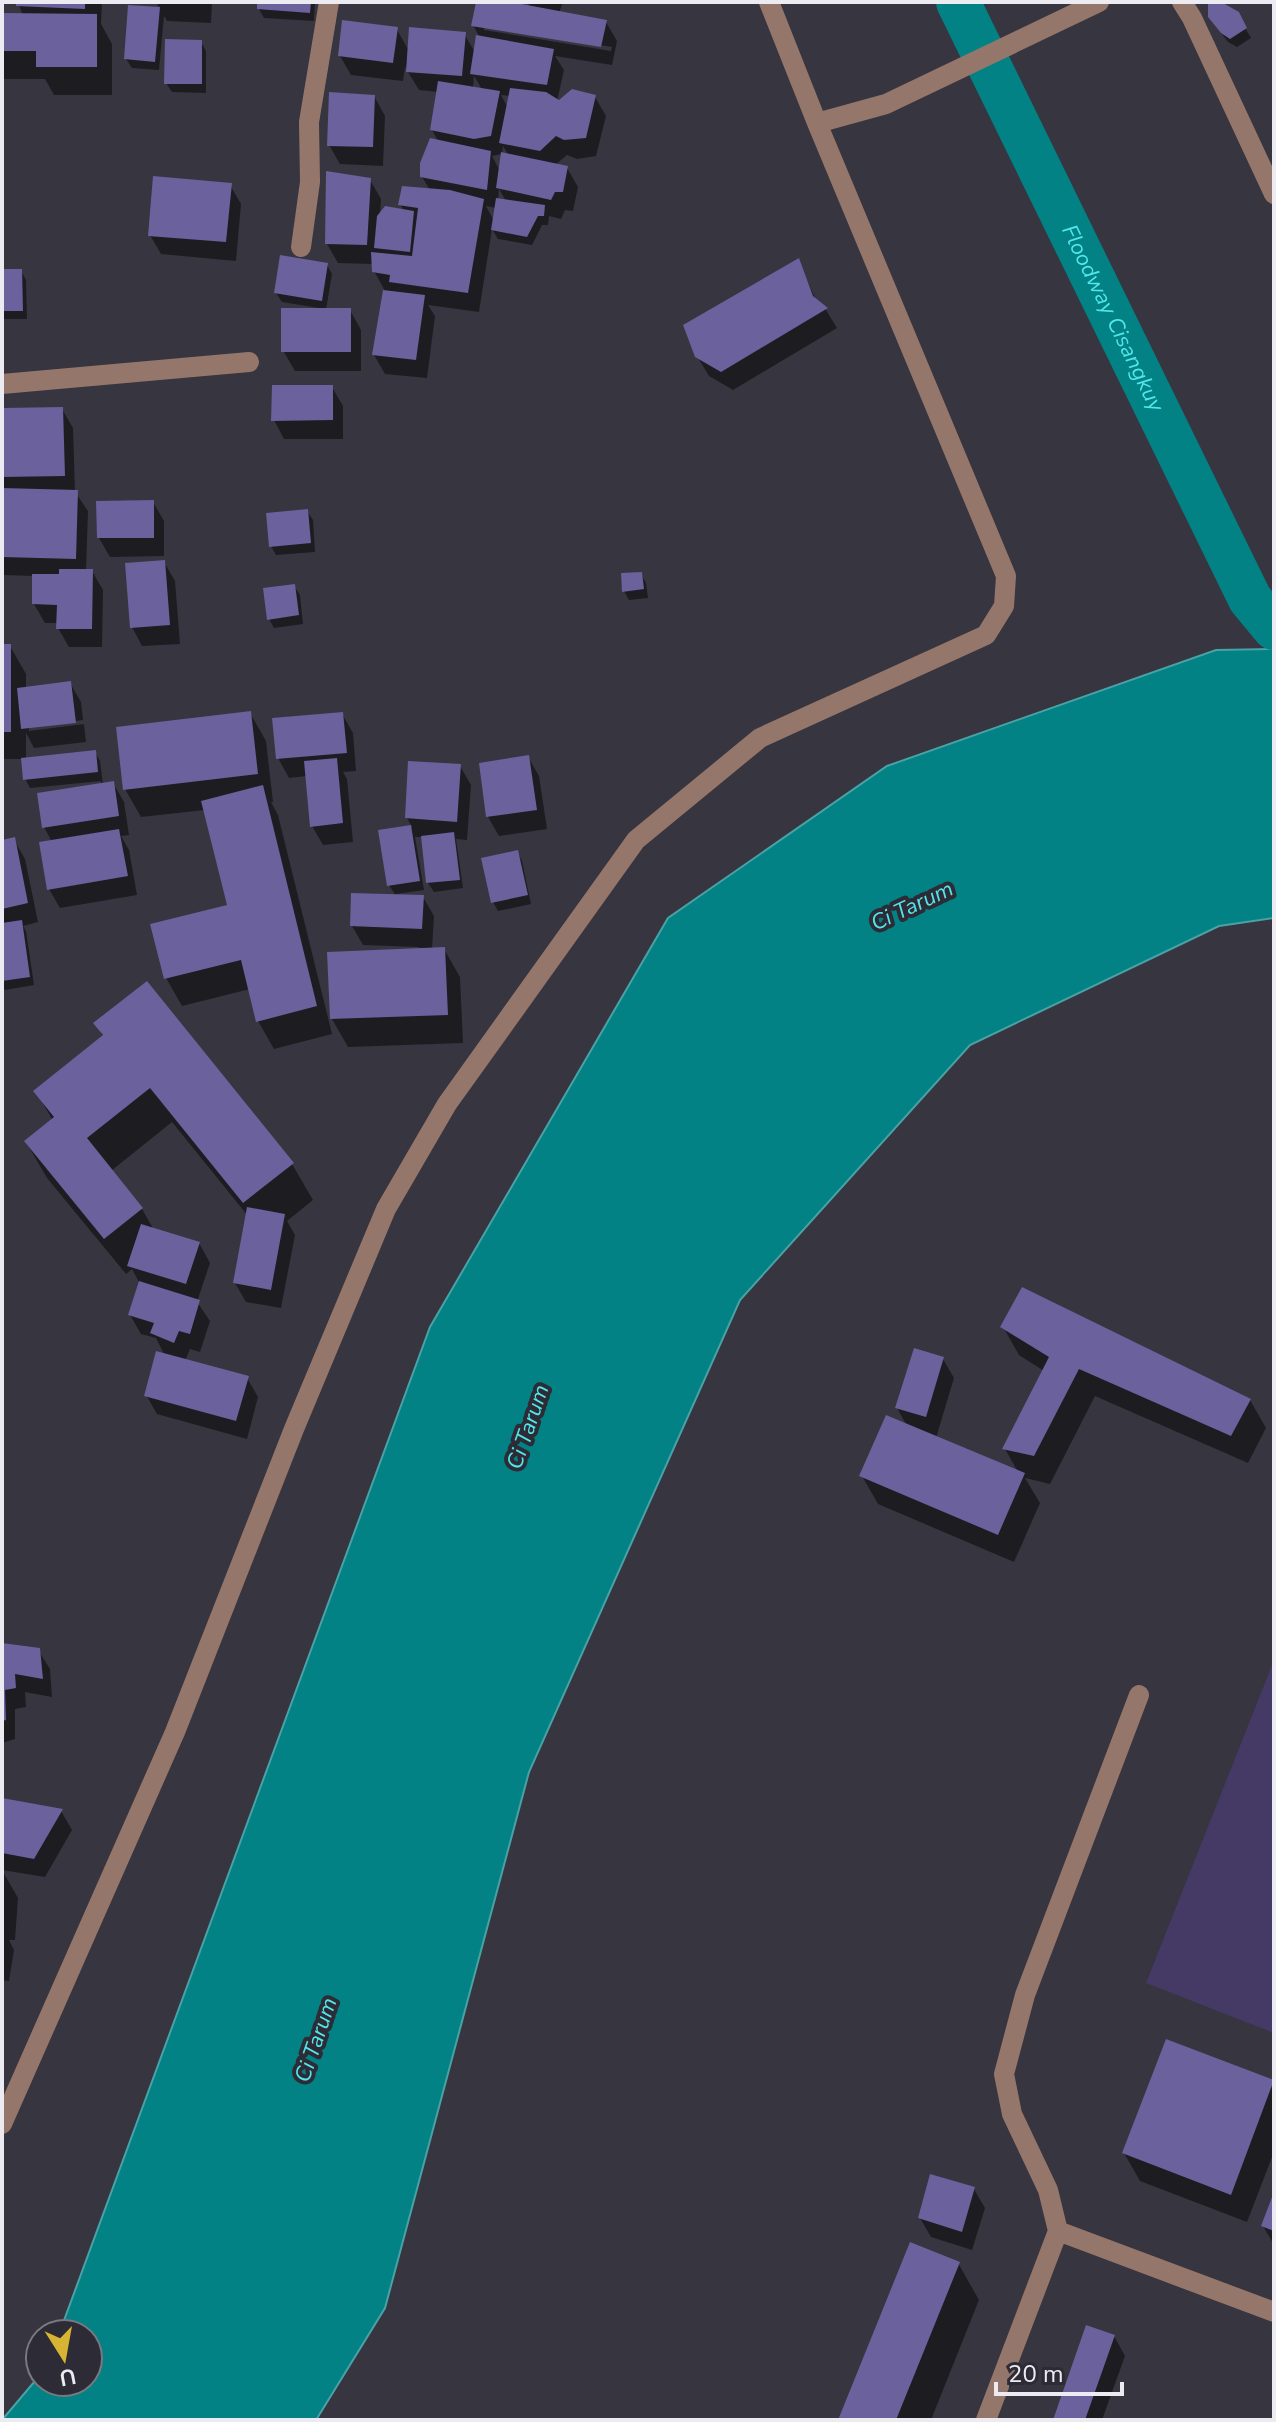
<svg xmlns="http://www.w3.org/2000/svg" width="1276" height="2422" viewBox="0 0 1276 2422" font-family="'Nunito Sans',sans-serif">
<rect width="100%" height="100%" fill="#37353f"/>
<!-- green -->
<path fill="#453965" d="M1274,1660V2033L1146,1983Z"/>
<!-- water -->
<path fill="#028285" stroke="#48a2a6" stroke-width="2" d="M1274,649V918L1219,926L970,1045L740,1300L529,1772L385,2308L316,2420H2L40,2375V2382H88V2334H59L430,1327L668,918L887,766L1216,650Z"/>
<!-- shadow -->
<path fill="#0007" fill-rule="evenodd" d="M18,2H102L101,24L112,44V95H54L45,79H2V15L23,16Z
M156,2H212L211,23L167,21L164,16L159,70L132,68L126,59L130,7L160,9Z
M259,2H315L314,21L264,18L259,9Z
M478,2H510L528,7L529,4L521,2H563L559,13L606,22L617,41L612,65L555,56L564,70L557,101L595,97L606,116L596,156L577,159L567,155L555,165L567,168L578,187L573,211L565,210L561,219L549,216L548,225H542L532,245L498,239L492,229L479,312L428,305L435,316L427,378L385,374L374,355L385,291L374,271L373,264L338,263L327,244L370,180L381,199L380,215L404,211L400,204L430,190L422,177L438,141L432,130L438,92L419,90L405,67L403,81L351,75L340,56L396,28L409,51L464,34L475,52L480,38L473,25ZM484,26L612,47L611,51L484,30ZM474,76L479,84L482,90L473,88ZM501,95L510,96L508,108ZM503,146L509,156L500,171L492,156L502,154ZM499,189L506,201L498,200ZM486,206L496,208L494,221Z
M1237,14L1251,38L1237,47L1228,42L1216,26Z
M201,42L206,51V93L172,92L166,83Z
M374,96L385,116L383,166L340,164L329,145Z
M230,185L241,204L236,261L161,254L150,235Z
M798,261L817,302L826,310L837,328L733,390L709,376L697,356Z
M327,265L332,274L326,310H350L361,330V371H295L284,352L319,308L282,302L276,293Z
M2,271H21L26,280L27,319H2Z
M332,387L343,406V439H284L274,420Z
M62,409L73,428L75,492L88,511L86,571H92L103,590L102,647H69L58,628V623H45L34,604V576L2,575V490H5L2,485V410Z
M153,502L164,521V556L110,557L99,538Z
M307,511L313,520L315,552L276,555L271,546Z
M164,562L175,581L180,644L142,646L132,627Z
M641,574L646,583L648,598L629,600L624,591Z
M294,586L300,595L303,624L274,628L269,619Z
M2,646H10L26,674V689L70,683L81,702L83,720L29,727V731L84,724L86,742L34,748L26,733V759L95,752L100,761L103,785L113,783L124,802L129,835L121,836L129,850L137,895L60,908L49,889L52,842L44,827L101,785V781L30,788L25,779L23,759H2Z
M250,713L266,741L273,802H271L278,815L332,1034L274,1049L258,1021L250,989L182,1006L166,978L229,907L205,810L141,817L125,789Z
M342,714L353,733L356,771L343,772L347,779L353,842L323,845L312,826L307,776L289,778L278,758Z
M528,757L539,776L547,829L499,836L488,817Z
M460,766L471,785L467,840L456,839L463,888L434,892L428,883L424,837H415L424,890L396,894V896L423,897L434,916L432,949H444L460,977L463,1043L348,1047L332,1019L420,950L419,947L363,945L352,926L396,896L389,885L380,832L412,827L407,818Z
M14,840L25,859L38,922L23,926L26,931L34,985L5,990L2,985V842Z
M517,852L522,861L531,904L498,911L493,902Z
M96,1023L292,1164L313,1200L287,1221L295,1235L281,1308L246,1302L235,1283L248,1216L172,1122L111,1171L142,1209L154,1230L199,1243L210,1263L197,1302L210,1321L200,1352L190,1349L185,1361L247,1378L258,1397L247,1439L157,1414L146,1395L165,1356L156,1338L141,1334L130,1315L140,1284L132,1269L126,1274L47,1178L26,1142L53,1121L36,1091L103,1036Z
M1003,1327L1250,1400L1266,1428L1248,1463L1095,1396L1050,1484L1025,1478L1040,1503L1014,1562L878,1504L862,1476L907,1426L897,1408L943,1359L954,1378L936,1438L1018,1472L1005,1449L1044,1371L1019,1355Z
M2,1645L38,1650L50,1669L52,1697L25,1692L26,1707L15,1709V1739L2,1743Z
M2,1800L61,1811L72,1830L45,1877L2,1870L18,1898L15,1940H9L14,1950L9,1981L2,1980Z
M1168,2041L1274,2082V2152L1247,2222L1140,2181L1124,2153Z
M974,2189L985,2208L972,2250L931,2237L920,2218Z
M1274,2197V2245L1263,2226Z
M958,2263L979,2300L931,2420H840Z
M1114,2336L1125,2356L1102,2420H1055Z"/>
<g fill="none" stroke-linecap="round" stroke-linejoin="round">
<!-- canal -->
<path stroke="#028285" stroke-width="44" id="s1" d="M958,2L1250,599L1274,628"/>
</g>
<!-- building -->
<path fill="#6a619d" d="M16,2H85V9L16,6Z
M257,2H311L310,13L257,9Z
M476,2H511L607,20L601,47L471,26Z
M1208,3H1223L1239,12L1247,28L1230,39L1221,33L1208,17Z
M128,5L160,7L155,62L124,59Z
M2,13L97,14V67H36V51H2Z
M342,20L398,27L393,63L338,56Z
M409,27L466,32L462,76L406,72Z
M476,35L554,49L547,85L470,74Z
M165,39L202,40V84H164Z
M438,81L500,91L491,136L474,139L430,130Z
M510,88L546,92L559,100L572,89L596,95L586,138L564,140L556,136L540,151L499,143Z
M329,92L375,95L373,147L327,146Z
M430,138L491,151L487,190L420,177V163Z
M501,152L568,166L563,192H555L551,200L496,188Z
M326,171L371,178L367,245L325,244Z
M153,176L232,183L226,242L148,236Z
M402,186L450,190L484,199L468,293L389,282L390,275L372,272L371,252L412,256L418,208L398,205Z
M496,198L545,205L544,216H538L527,237L491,230Z
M385,206L414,211L410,252L374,248L377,216Z
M280,255L328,263L322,301L274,293Z
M799,258L813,296L828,308L721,372L695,357L683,325Z
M2,269H22L23,311H2Z
M383,290L425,295L416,360L372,355Z
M281,308H351V352H281Z
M272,385H333V420L271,421Z
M63,407L65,476L2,477V408Z
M2,488L78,490L76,559L2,557Z
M154,500V538H97L96,501Z
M308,509L311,543L269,547L266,513Z
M165,560L170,625L130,628L125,563Z
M59,569H93L92,629H56L57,605L32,604V574H59Z
M642,572L644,589L622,592L621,573Z
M295,584L299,615L267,620L263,588Z
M2,644H11V732H2Z
M71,681L76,723L21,729L17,688Z
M251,711L258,774L123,790L116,727Z
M343,712L347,753L276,759L272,718Z
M96,750L98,772L23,780L21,758Z
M529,755L537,810L486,817L479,763Z
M337,758L343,823L310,827L304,761Z
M408,761L461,764L457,822L405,818Z
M114,781L119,816L42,828L37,793Z
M263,785L317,1006L256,1022L241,960L164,979L150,924L227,905L201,801Z
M411,825L420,881L387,886L378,830Z
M119,829L128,876L47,890L39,842Z
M454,832L460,880L426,883L421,836Z
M15,837L28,903L2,909V840Z
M518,850L528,895L491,903L481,858Z
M351,893L424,895L422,929L350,926Z
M22,920L30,977L2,981V923Z
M445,947L448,1015L330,1019L327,952Z
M147,981L294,1163L243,1203L150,1088L87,1138L143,1208L104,1239L24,1141L54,1117L33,1091L103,1035L93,1023Z
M247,1207L285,1214L271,1290L233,1283Z
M141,1224L200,1242L186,1284L127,1266Z
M139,1281L200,1300L190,1334L179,1331L174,1343L150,1333L154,1323L128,1315Z
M1022,1287L1251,1399L1231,1436L1079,1369L1034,1456L1002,1449L1049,1357L1000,1327Z
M914,1348L944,1357L926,1417L895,1408Z
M156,1351L249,1376L236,1421L144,1396Z
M886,1415L1025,1473L998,1535L859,1476Z
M2,1643L40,1648L43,1679L15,1674L16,1688L5,1690L6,1720L2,1721Z
M2,1798L63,1809L34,1859L2,1853Z
M1166,2039L1274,2080L1231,2195L1122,2153Z
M930,2174L975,2187L962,2232L918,2218Z
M1274,2192V2231L1261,2226Z
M910,2242L960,2262L896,2420H838Z
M1086,2325L1115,2335L1085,2420H1053Z"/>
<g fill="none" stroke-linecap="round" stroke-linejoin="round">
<!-- minor -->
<path stroke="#95766b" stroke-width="20" d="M1182,2L1192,18L1274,194
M817,123L886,104L1099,2
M301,247L310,182L309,122L329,2
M2,384L249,362
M2,2124L175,1732L294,1429L386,1209L447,1104L636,840L760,738L986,635L1004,606L1006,576L817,123L769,2
M1058,2231L1274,2312
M986,2420L1058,2231L1048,2190L1012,2114L1004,2074L1025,1995L1139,1695"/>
</g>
<g text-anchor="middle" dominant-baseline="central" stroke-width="8" stroke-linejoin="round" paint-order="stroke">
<!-- water labels -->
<g font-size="22" font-style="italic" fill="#51e6ea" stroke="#2d2b35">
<text stroke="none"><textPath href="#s1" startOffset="352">Floodway Cisangkuy</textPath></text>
<text transform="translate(912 906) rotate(-25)">Ci Tarum</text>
<text transform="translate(528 1427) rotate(-71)">Ci Tarum</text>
<text transform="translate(316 2040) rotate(-71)">Ci Tarum</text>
</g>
</g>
<!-- border -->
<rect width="1276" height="2422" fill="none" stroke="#edebf2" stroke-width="8"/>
<!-- north arrow -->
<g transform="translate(64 2358) rotate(169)"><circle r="38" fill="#2d2b35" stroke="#7a7881" stroke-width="2"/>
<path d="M0-6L14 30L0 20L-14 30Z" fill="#d8b434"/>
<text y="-12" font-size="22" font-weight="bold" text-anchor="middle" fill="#edebf2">U</text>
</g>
<!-- scale -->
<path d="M996 2382v12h126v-12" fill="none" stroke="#edebf2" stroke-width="4"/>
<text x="1008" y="2382" font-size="24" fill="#edebf2" stroke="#2d2b35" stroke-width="6" paint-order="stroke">20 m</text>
</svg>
